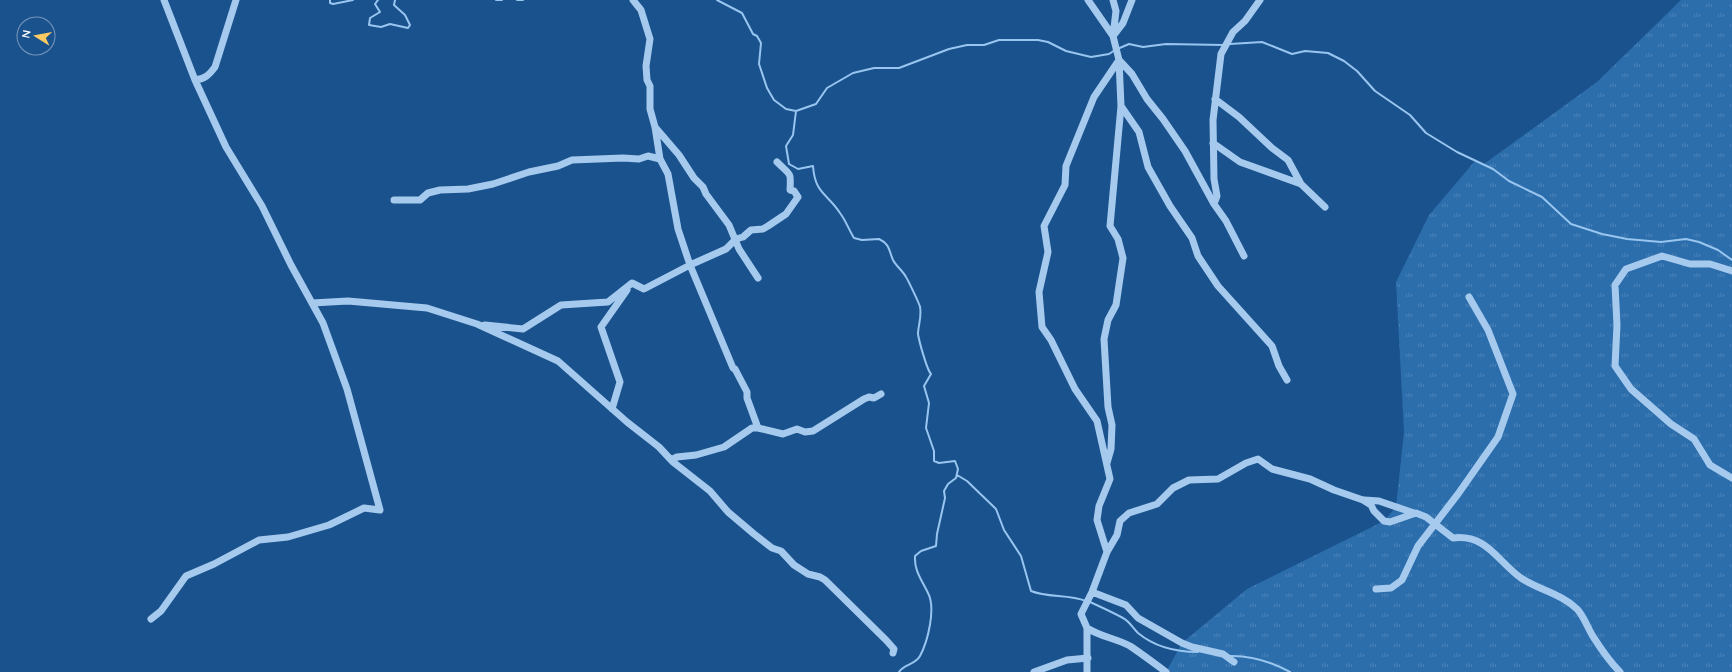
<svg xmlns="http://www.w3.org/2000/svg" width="1732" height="672" viewBox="0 0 1732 672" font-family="Quicksand,sans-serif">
<defs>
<pattern id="grass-tufts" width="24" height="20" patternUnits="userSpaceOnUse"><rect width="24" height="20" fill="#2c6dab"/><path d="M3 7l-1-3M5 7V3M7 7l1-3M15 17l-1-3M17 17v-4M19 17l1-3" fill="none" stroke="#4c83b8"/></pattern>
</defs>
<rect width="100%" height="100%" fill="#1a528d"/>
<!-- grass -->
<path fill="url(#grass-tufts)" d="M1681,0H1732V672H1166L1182,643L1247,589L1384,521L1396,507L1404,432L1396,282L1429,215L1475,161L1484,164L1597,82Z"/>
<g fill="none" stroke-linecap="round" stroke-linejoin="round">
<!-- stream -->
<path stroke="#98c6f0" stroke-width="2" d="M330,0V3L333,4L353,0
M378,0L375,4L380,12L370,18L369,25L381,27L390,24L408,28L410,25L405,15L394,5L395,0
M496,0H502
M517,0H523
M717,0L742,13L753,34L757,36L761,43L759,64L767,88L774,100L786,109L796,111L816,104L827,88L853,73L874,68H899L949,49L967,45H984L999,40H1038L1048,42L1066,51L1091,57L1109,54L1115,50L1129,44L1143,47L1166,44L1223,45
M1230,44L1262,42L1292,54L1305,51L1328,53L1344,61L1357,71L1375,91L1410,115L1426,133L1457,152L1493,169L1509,181L1542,197L1571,224L1602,234L1627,239L1661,242L1686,239L1699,242L1718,250L1732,260
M796,111L793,135L786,146L789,164L798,169L813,166C815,194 827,193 840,213C846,221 849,230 854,238L862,240L879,239C890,244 889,251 893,260C896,266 903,271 906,277C908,280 920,305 920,307C922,317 918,326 918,334C919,341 927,370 931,374L924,386L929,403L926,428L934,451V461L939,463L955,461L958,469L956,478L948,484L944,491L945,498L937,534L936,546L921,551L915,556C914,571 922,580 928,593C936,608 928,641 920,656C915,665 904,664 899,672
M957,475L967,481L996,509L1004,530L1021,556L1031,591C1048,598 1068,594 1086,601
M1090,602C1101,607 1112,612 1123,618C1129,621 1133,628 1138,633C1156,648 1176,652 1198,652
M1228,656C1251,655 1270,661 1290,672"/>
<!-- minor -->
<path stroke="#a6caee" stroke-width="7" d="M633,0L641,10L650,39L646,66L647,80L650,86V109L655,127L679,155L694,178L703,187L706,194L729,225L739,249L758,278
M1088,0L1113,36L1119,60L1121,106L1110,226L1118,239L1123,258L1116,305L1108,320L1104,339L1108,407L1112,425L1111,449L1107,463
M1113,36L1123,23L1132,0
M1113,36L1116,11L1113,0
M1119,60L1132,74L1147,99L1163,119L1185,151L1214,204L1226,221L1244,256
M195,80C205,79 209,75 215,67L236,0
M1215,99L1239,117L1272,148L1288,160L1301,184
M1121,106L1139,132L1148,167L1170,206L1192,238L1198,256L1218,286L1272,346L1279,366L1287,380
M1213,143L1240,162L1301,184L1325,207
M394,200H420L428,193L440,190L468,189L493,184L529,172L558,166L572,160L623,158L639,159L648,156L660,159
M1214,204L1217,196L1214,179L1213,120L1221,54L1233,32L1245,21L1260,0
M1732,271L1710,264H1690L1662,256L1626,269L1615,285L1617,325L1615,366L1631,389L1671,424L1694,439L1710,465L1732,478
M312,303L348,301L427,308L477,324L558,361L627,422L659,447L673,462L710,491L728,512L754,534L772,548L781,551L794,565L808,574L820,577L825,580L886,640L894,649L893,653
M485,325L523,329L561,305L608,302L632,283L644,289L690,265L678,229L668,174L660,159L655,127
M612,409L620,382L601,327L627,290
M758,428L747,398V392L735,369L733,368L690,265L726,249L736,239L743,237L751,230L763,229L768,226L786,214L798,197L794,191L790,190C791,171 791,176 777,162
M671,460L677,457L696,455L724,447L752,428H758L783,434L797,429L805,432L813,431L864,399L869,397L874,398L881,394
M1364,500L1379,501L1414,513
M1107,552L1097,520L1099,506L1110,479L1097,421L1075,389L1051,340L1042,327L1039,292L1048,252L1044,226L1065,185L1066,166L1094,97L1119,60
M1376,589L1391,588L1402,580L1418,546L1458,494L1498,437L1513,394L1488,330L1469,297
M1092,592L1126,605L1138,618L1182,643L1192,647L1223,654L1234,662
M151,619L161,611L186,576L214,564L259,540L288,537L329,525L364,508L380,510L347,389L323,323L291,265L262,206L226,147L195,80L164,0
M1087,628C1101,637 1115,638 1130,646C1142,654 1154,663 1166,672
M1034,672L1067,660L1088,658
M1087,672V628L1081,614L1092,592L1107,552L1117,535L1120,521L1129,513L1157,504L1173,488L1189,480L1218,479L1246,463L1258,459L1272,469L1310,479L1334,490L1363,500L1371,505L1374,511L1384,521L1390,522L1416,513L1426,517L1453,538C1487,534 1497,561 1521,578C1539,590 1560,593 1577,609C1584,616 1588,629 1594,638C1601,649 1610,662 1620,672"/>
</g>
<!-- north arrow -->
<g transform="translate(36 36) rotate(281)"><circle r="19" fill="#1a528d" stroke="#7697bb"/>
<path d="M0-3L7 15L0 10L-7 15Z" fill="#ffc963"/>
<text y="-6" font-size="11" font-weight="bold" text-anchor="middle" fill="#ffffff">N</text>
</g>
</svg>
